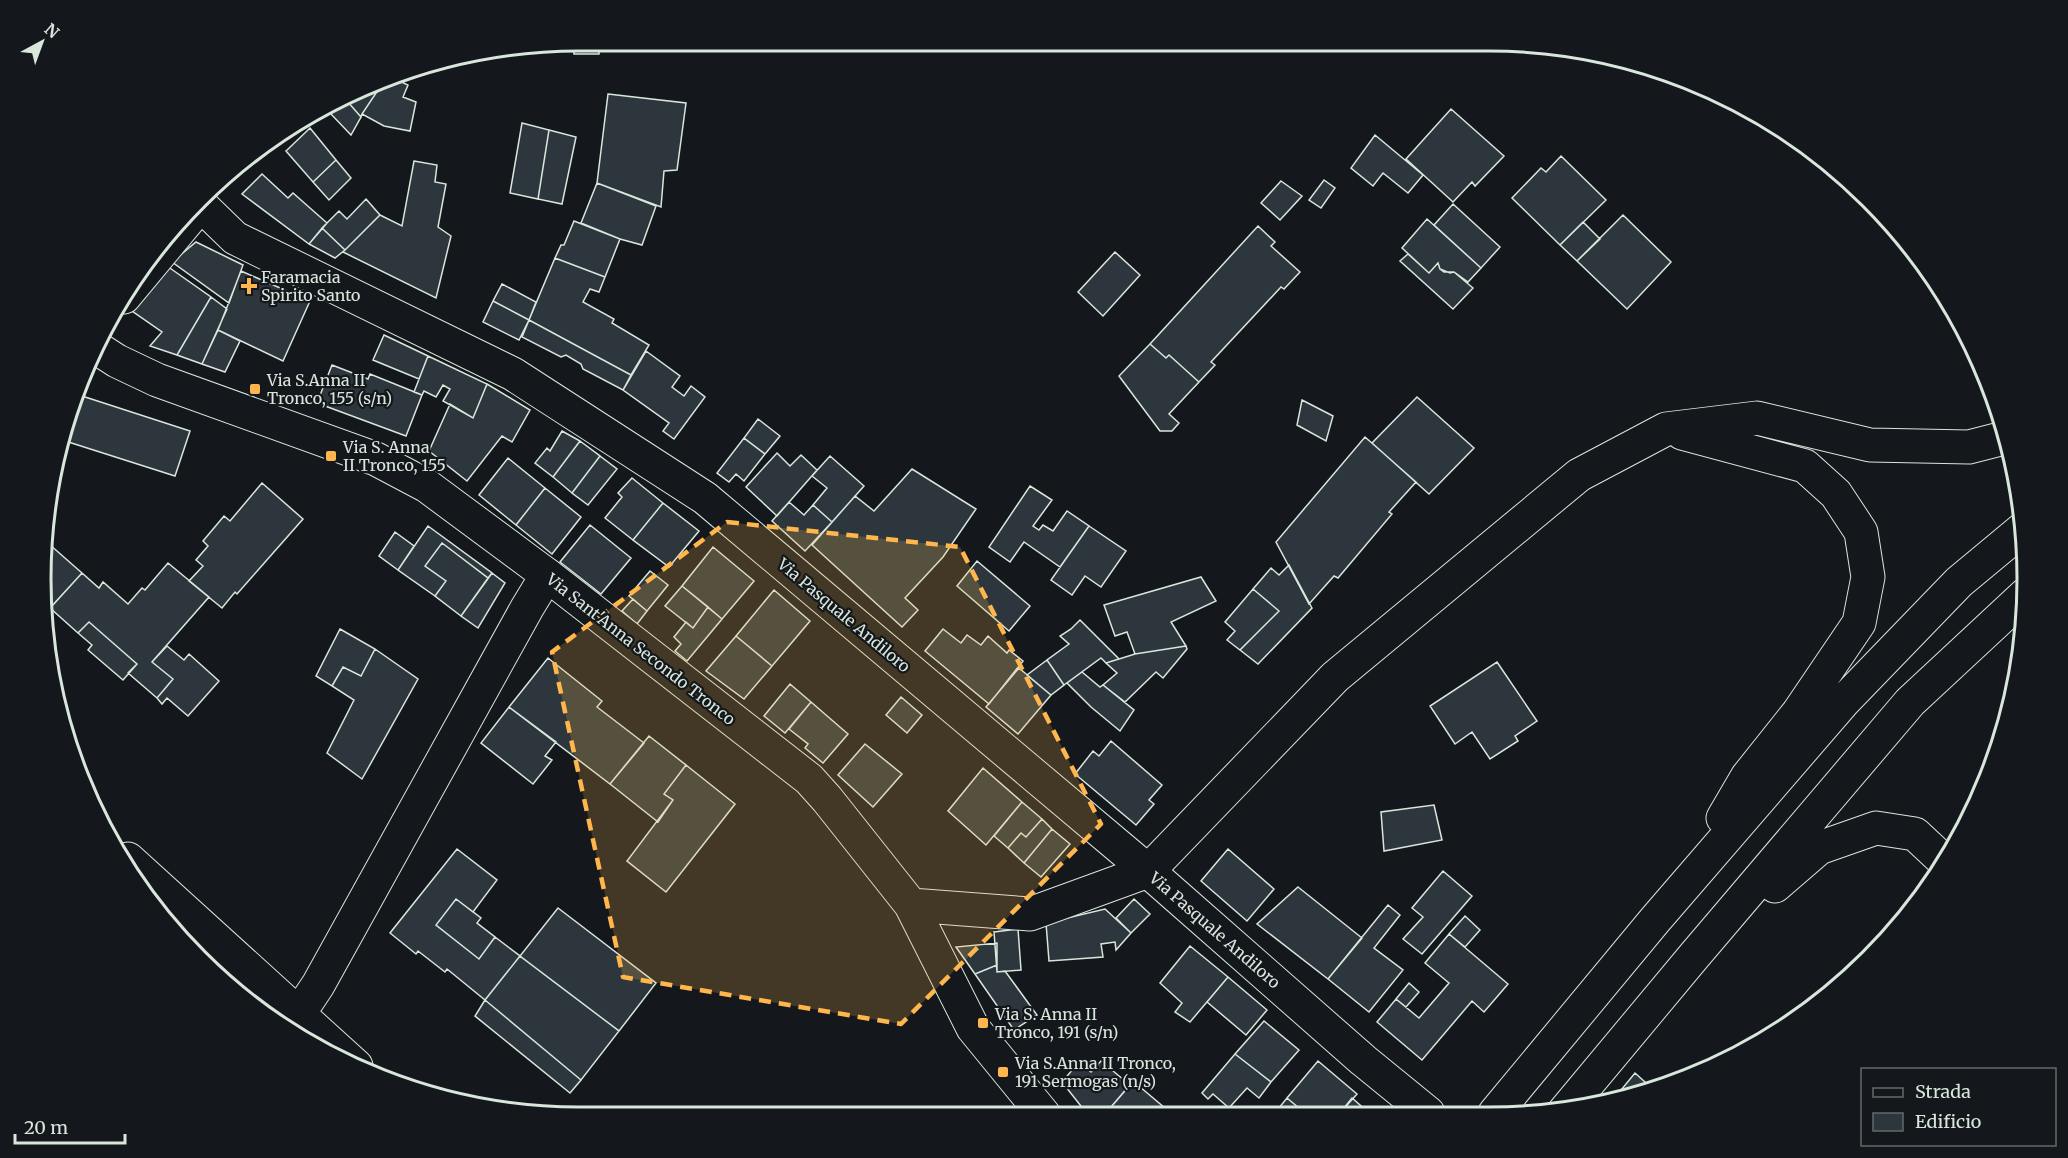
<svg xmlns="http://www.w3.org/2000/svg" width="2068" height="1158" viewBox="0 0 2068 1158" font-family="Merriweather,serif">
<rect width="100%" height="100%" fill="#14181c"/>
<!-- building -->
<path fill="#2c363c" stroke="#d8e6dc" stroke-width="1.5" d="M574,41H610V50L599,51V54H574Z
M391,77L408,85L403,97L416,102L410,131L384,126L362,114L384,81Z
M384,81L362,114L361,117L347,101Z
M608,94L686,103L677,170L664,171L661,207L597,183Z
M347,101L361,117L351,135L329,112Z
M1451,109L1504,156L1475,186L1472,182L1453,202L1406,159Z
M522,123L549,130L538,199L510,193Z
M310,128L336,160L313,182L286,151Z
M549,130L576,137L562,204L538,199Z
M1375,135L1423,175L1408,193L1383,173L1373,186L1351,168Z
M1561,156L1606,200L1560,245L1512,198L1541,168L1546,172Z
M336,160L351,178L329,200L313,182Z
M414,161L437,165L435,182L446,184L438,227L451,236L436,298L343,252L380,215L402,226Z
M262,174L288,198L293,193L327,223L309,244L242,194Z
M1324,180L1335,188L1321,208L1309,200Z
M1281,181L1302,196L1280,220L1261,203Z
M597,183L656,206L642,245L620,239L581,223Z
M366,199L380,215L345,250L322,228L339,211L347,219Z
M1453,204L1500,247L1481,268L1434,225Z
M1623,215L1671,262L1627,309L1577,261Z
M1427,219L1481,268L1468,282L1454,272H1444L1440,269L1438,263L1429,273L1402,248Z
M574,221L620,239L605,277L555,258L561,245H564Z
M1583,222L1600,239L1577,261L1560,245Z
M1258,226L1275,242L1271,246L1300,272L1284,289L1281,287L1211,362L1215,365L1199,382L1169,355L1166,358L1150,344Z
M322,228L345,250L335,258L309,244Z
M196,242L243,265L229,303L172,262Z
M1115,252L1140,275L1103,316L1078,292Z
M1408,254L1429,273L1438,263L1440,269L1450,273L1454,272L1473,288L1453,309L1400,261Z
M555,258L605,277L599,292L590,289L583,302L614,319L612,323L649,345L631,375L529,320Z
M167,266L211,297L177,355L150,346L162,332L132,311Z
M241,271L310,301L283,361L218,330Z
M502,284L536,302L529,320L493,301Z
M211,297L227,309L202,364L177,355Z
M493,301L529,320L519,340L483,322Z
M529,320L631,375L623,390L583,369L581,364L566,355L561,357L522,337Z
M218,330L240,341L225,372L202,364Z
M384,335L428,356L419,379L373,360Z
M1150,344L1166,358L1169,355L1199,382L1169,414L1179,423L1172,431H1160L1119,376Z
M646,351L680,376L672,387L684,396L691,386L705,397L674,439L663,431L669,423L623,390Z
M428,356L487,384L473,418L443,401L450,389L443,385L436,397L424,391L422,395L414,392Z
M332,365L368,379L370,374L422,395L406,436L317,403Z
M487,384L530,410L512,442L502,436L467,481L429,451L450,404L473,418Z
M79,395L190,431L175,476L59,439Z
M1417,397L1474,448L1429,494L1372,443Z
M1302,400L1333,416L1326,441L1297,425Z
M758,419L780,436L765,454L744,438Z
M562,431L580,441L553,477L535,463L547,448L550,451Z
M1365,437L1416,482L1389,512L1392,514L1338,578L1334,576L1309,604L1276,542Z
M744,438L765,454L744,481L736,474L729,482L717,473Z
M580,441L600,456L572,493L553,477Z
M777,453L790,466L801,455L817,470L777,516L746,487Z
M600,456L617,469L588,505L572,493Z
M830,456L864,486L832,522L813,505L827,488L812,476Z
M508,458L545,488L516,525L479,495Z
M912,469L976,509L943,557L905,598L918,610L902,627L812,545L855,496L874,511Z
M632,478L663,503L633,540L605,518L622,497L618,493Z
M262,483L303,519L237,594L235,592L222,608L189,581L203,566L196,560L208,546L203,541L224,516L230,521Z
M1030,486L1052,500L1033,526L1039,530L1043,525L1053,531L1067,511L1089,526L1060,567L1024,542L1010,562L989,547Z
M545,488L581,517L552,554L516,525Z
M789,502L804,515L813,505L832,522L805,551L772,521Z
M663,503L699,531L669,567L633,540Z
M590,525L631,558L601,594L560,562Z
M428,526L492,573L488,578L442,543L425,566L446,581L435,596L398,570Z
M1089,526L1126,551L1101,587L1085,576L1072,595L1051,580Z
M395,532L414,546L398,570L379,556Z
M442,543L488,578L461,616L435,596L446,581L425,566Z
M49,544L82,573L43,616L42,614Z
M713,547L754,581L722,619L682,586Z
M977,561L1030,606L1009,631L957,586Z
M168,563L209,597L152,662L173,679L157,698L128,673L137,664L89,622L78,633L50,608L82,573L99,588L103,582L128,604L142,588L145,590Z
M1289,565L1312,608L1258,664L1240,650L1279,611L1253,589L1271,568L1279,575Z
M650,571L668,585L647,611L629,596Z
M492,573L505,583L478,628L461,616Z
M1201,577L1216,601L1171,622L1186,646L1135,654L1127,632L1115,636L1104,605Z
M682,586L708,607L693,628L665,606Z
M1253,589L1279,611L1240,650L1227,640L1235,631L1225,622Z
M774,590L810,621L772,666L736,636Z
M633,599L647,611L637,624L622,611Z
M708,607L722,619L687,661L675,651L681,644L674,637L686,622L693,628Z
M1080,620L1119,659L1106,663L1101,658L1064,685L1047,660L1069,644L1060,636L1071,629Z
M89,622L137,664L123,680L88,650L92,645L78,633Z
M340,629L375,649L361,676L343,667L332,686L316,676Z
M943,629L961,643L967,635L981,645L988,636L1007,653L1009,650L1023,661L989,704L925,651Z
M736,636L772,666L744,699L706,671Z
M167,646L184,660L189,654L219,681L188,716L167,698L162,704L157,698L173,679L152,662Z
M1186,646L1187,649L1163,678L1156,672L1125,702L1103,685L1117,673L1106,663L1135,654Z
M375,649L418,679L362,779L327,753L354,700L332,686L343,667L361,676Z
M548,658L602,701L597,707L644,743L610,784L509,707Z
M1047,660L1064,685L1051,695L1027,675Z
M1497,662L1537,721L1515,736L1518,741L1490,759L1472,732L1455,744L1430,706Z
M1019,668L1051,695L1018,734L986,707Z
M1082,672L1100,687L1103,685L1134,710L1120,731L1091,707L1067,683Z
M790,684L811,702L785,733L764,716Z
M901,697L922,715L907,733L886,715Z
M811,702L848,734L823,763L805,748L808,744L789,729Z
M509,707L556,742L545,756L552,760L533,784L481,743Z
M649,736L686,765L664,794L673,800L658,822L610,784Z
M1111,741L1162,785L1149,800L1154,804L1136,825L1075,774L1093,751L1099,756Z
M865,744L902,774L873,807L838,775Z
M686,765L735,804L666,892L627,861L673,800L664,794Z
M983,768L1022,802L986,845L948,811Z
M1022,802L1042,819L1026,837L1021,833L1008,848L994,836Z
M1434,805L1442,840L1384,851L1381,812Z
M1042,819L1052,829L1024,863L1008,848L1021,833L1026,837Z
M1052,829L1070,844L1041,877L1024,863Z
M457,849L497,880L473,912L456,899L436,925L479,959L495,937L520,956L485,1000L447,969L445,972L418,951L416,954L390,933Z
M1228,849L1274,889L1247,921L1201,881Z
M1443,871L1472,896L1422,954L1403,939L1423,917L1412,908Z
M1298,887L1362,938L1328,979L1257,924Z
M456,899L481,918L477,923L495,937L479,959L436,925Z
M1134,899L1150,914L1131,933L1116,918Z
M1388,905L1400,915L1374,948L1403,970L1369,1012L1328,979Z
M558,908L656,983L619,1031L520,956Z
M1105,909L1131,933L1116,950L1115,942L1101,944L1103,957L1049,961L1046,923Z
M1465,916L1480,930L1465,947L1449,934Z
M1018,929L1021,970L997,972L994,932Z
M1449,934L1508,984L1484,1012L1472,1001L1422,1060L1377,1022L1396,999L1419,1018L1449,983L1425,963Z
M997,943V965L975,974L956,947Z
M1190,946L1228,977L1190,1022L1175,1012L1182,1003L1160,983Z
M520,956L619,1031L581,1080L485,1000Z
M997,965V972L1005,971L1037,1015L1014,1030L975,974Z
M1228,977L1267,1010L1246,1035L1207,1002Z
M1409,983L1419,992L1406,1007L1396,999Z
M485,1000L581,1080L570,1093L475,1016Z
M1264,1021L1299,1050L1271,1082L1235,1054Z
M1235,1054L1271,1082L1259,1098L1247,1088L1229,1108L1213,1094L1208,1099L1202,1093Z
M1101,1061L1130,1085L1105,1114L1088,1115L1062,1082L1079,1062L1091,1072Z
M1318,1061L1357,1094L1339,1114H1306L1287,1098Z
M1635,1073L1655,1091L1612,1101Z
M1133,1081L1172,1114H1105Z
M1287,1098L1306,1114H1274Z
M1352,1098L1368,1112L1367,1114H1339Z"/>
<g fill="none" stroke-linecap="round" stroke-linejoin="round">
<defs>
<path id="street" d="M124,297L193,214
M128,859L356,1066
M283,1023L308,1000L318,985L527,608L547,575"/>
<path id="secondary" d="M201,205L235,238L513,374L705,498L1148,871L1363,1060L1428,1113
M100,350L117,361L157,380L376,459L427,486L547,575L809,779L827,799L911,905L973,1028L1044,1115
M911,905L1030,914L1148,871"/>
<path id="highway" d="M1682,433L1805,466L1836,494L1861,532L1868,577L1859,623L1798,713L1747,777L1723,818
M1148,871L1335,677L1579,475L1666,429L1757,418L1870,445L1969,447L2008,437
M1775,886L1819,848L1876,828L1915,834L1945,862
M1564,1112L1694,956L1910,702L2025,595
M1495,1113L1655,920L1844,701L1959,582L2024,528"/>
</defs>
<!-- street casing -->
<use href="#street" stroke="#d8e6dc" stroke-width="35"/>
<!-- secondary casing -->
<use href="#secondary" stroke="#d8e6dc" stroke-width="35"/>
<!-- highway casing -->
<use href="#highway" stroke="#d8e6dc" stroke-width="35"/>
<!-- street -->
<use href="#street" stroke="#14181c" stroke-width="33"/>
<!-- secondary -->
<use href="#secondary" stroke="#14181c" stroke-width="33"/>
<!-- highway -->
<use href="#highway" stroke="#14181c" stroke-width="33"/>
</g>
<!-- marked area -->
<path fill="#ffb74d" fill-opacity="0.2" stroke="#ffb74d" stroke-width="4.5" stroke-dasharray="12 8" stroke-linejoin="round" d="M727,522L960,547L1101,824L901,1024L623,977L552,652Z"/>
<!-- markers -->
<g fill="#ffb74d" stroke="#14181c" stroke-width="2">
<path d="M246 277h6v6h6v6h-6v6h-6v-6h-6v-6h6z"/>
<rect x="249" y="383" width="12" height="12" rx="3"/>
<rect x="325" y="450" width="12" height="12" rx="3"/>
<rect x="977" y="1017" width="12" height="12" rx="3"/>
<rect x="997" y="1066" width="12" height="12" rx="3"/>
</g>
<g text-anchor="middle" dominant-baseline="central" stroke-width="4.5" stroke-linejoin="round" paint-order="stroke">
<!-- poi labels -->
<g font-size="16" fill="#d8e6dc" stroke="#14181c" text-anchor="start">
<text x="261" y="277">Faramacia<tspan x="261" dy="18">Spirito Santo</tspan></text>
<text x="267" y="380">Via S.Anna II<tspan x="267" dy="18">Tronco, 155 (s/n)</tspan></text>
<text x="343" y="447">Via S. Anna<tspan x="343" dy="18">II Tronco, 155</tspan></text>
<text x="995" y="1014">Via S. Anna II<tspan x="995" dy="18">Tronco, 191 (s/n)</tspan></text>
<text x="1015" y="1063">Via S.Anna II Tronco,<tspan x="1015" dy="18">191 Sermogas (n/s)</tspan></text>
</g>
<!-- street labels -->
<g font-size="16" fill="#d8e6dc" stroke="#14181c">
<text transform="translate(844 615) rotate(40)">Via Pasquale Andiloro</text>
<text transform="translate(641 649) rotate(38)">Via Sant'Anna Secondo Tronco</text>
<text transform="translate(1215 930) rotate(41)">Via Pasquale Andiloro</text>
</g>
</g>
<!-- crop -->
<path d="M0 0H2068V1158H0ZM579 51H1489A528 528 0 0 1 2017 579V579A528 528 0 0 1 1489 1107H579A528 528 0 0 1 51 579V579A528 528 0 0 1 579 51Z" fill="#14181c" fill-rule="evenodd"/>
<path fill="none" stroke="#d8e6dc" stroke-width="3" d="M579 51H1489A528 528 0 0 1 2017 579V579A528 528 0 0 1 1489 1107H579A528 528 0 0 1 51 579V579A528 528 0 0 1 579 51Z"/>
<!-- legend -->
<rect x="1861" y="1068" width="195" height="78" fill="#14181c" stroke="#626a69" stroke-width="1.5"/>
<rect x="1873" y="1088" width="30" height="9" fill="#14181c" stroke="#626a69" stroke-width="1.5"/>
<text x="1915" y="1098" font-size="18" fill="#d8e6dc">Strada</text>
<rect x="1873" y="1113" width="30" height="18" fill="#2c363c" stroke="#626a69" stroke-width="1.5"/>
<text x="1915" y="1128" font-size="18" fill="#d8e6dc">Edificio</text>
<!-- north arrow -->
<g transform="translate(42 42) rotate(41)" stroke="#14181c" stroke-width="4.5" paint-order="stroke">
<path d="M0-4.5L10 22L0 15L-10 22Z" fill="#d8e6dc"/>
<text y="-9" font-size="16" font-weight="bold" text-anchor="middle" fill="#d8e6dc">N</text>
</g>
<!-- scale -->
<path d="M15 1134v9h110v-9" fill="none" stroke="#d8e6dc" stroke-width="3"/>
<text x="24" y="1134" font-size="18" fill="#d8e6dc" stroke="#14181c" stroke-width="4.5" paint-order="stroke">20 m</text>
</svg>
